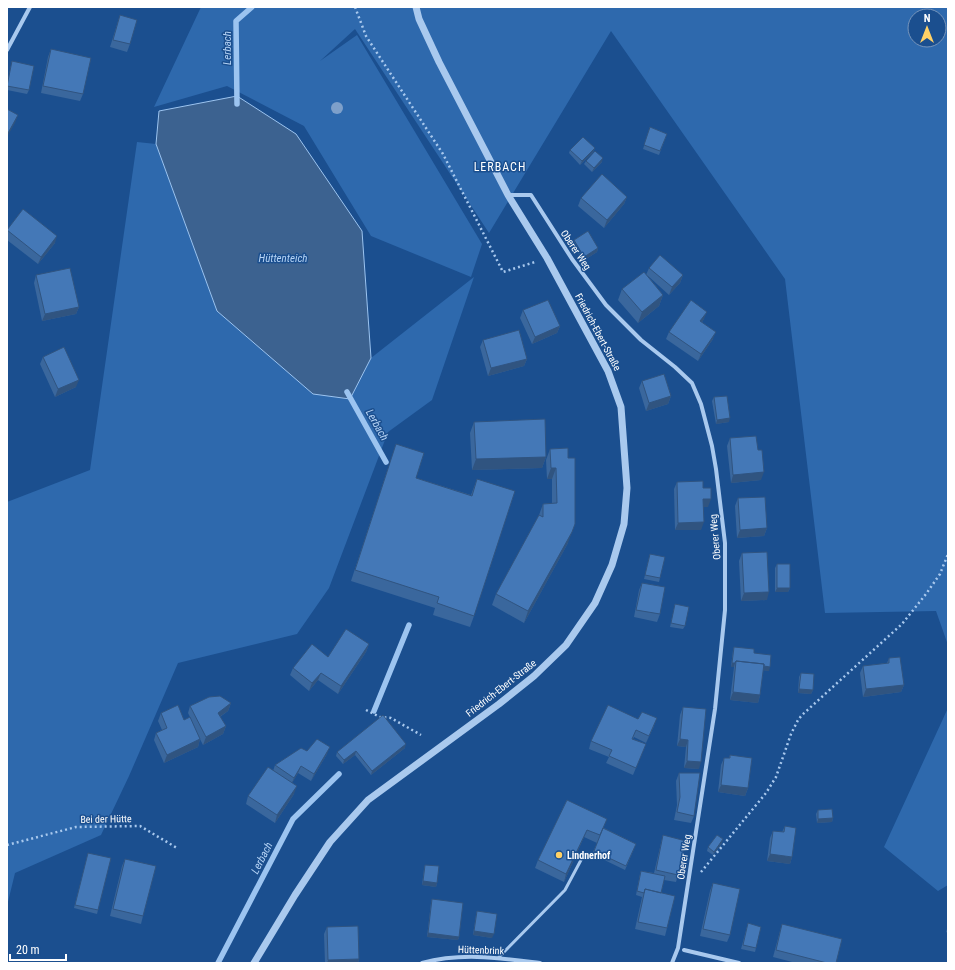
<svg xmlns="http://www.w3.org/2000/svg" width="955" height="970" viewBox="0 0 955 970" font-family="'Roboto Condensed',sans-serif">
<rect width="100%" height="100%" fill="#1b4f8f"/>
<!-- green -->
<path fill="#2e69ad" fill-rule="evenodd" d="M201,7H948V645L936,611L825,613L785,279L611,31L489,233L355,29L320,61L357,35L482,244L471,277L371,236L304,126L227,86L154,107ZM915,16H939V40H915Z
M137,142L156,144L217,311L350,399L371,358L474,277L432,400L388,432L329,588L297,634L178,663L129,776L101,835L15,873L7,906V502L90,470Z
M948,708V885L938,891L884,847Z"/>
<!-- water -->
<path fill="#3c6290" stroke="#9cc4f0" d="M237,96L296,134L362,231L371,358L350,399L313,394L217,311L156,144L159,111Z"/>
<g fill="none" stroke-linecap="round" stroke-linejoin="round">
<!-- stream -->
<path stroke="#9cc4f0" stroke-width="5.5" d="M237,104L236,21L252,7
M347,392L386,462
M374,711L409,625
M218,963L293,819L339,774"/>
<!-- path -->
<path stroke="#a9c9ee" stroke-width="2.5" stroke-dasharray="2 3" stroke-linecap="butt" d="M355,7L366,36L443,154L503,272L535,262
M366,710L380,717L391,718L421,735
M7,845L76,827L140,826L177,848
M701,872L766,793L776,777L791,734L798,720L802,715L902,624L926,594L940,574L948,554"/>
<!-- service -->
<path stroke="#a9c9ee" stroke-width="3" d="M499,957L565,890L581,860"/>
<!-- minor -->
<path stroke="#a9c9ee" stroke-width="4" d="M7,50L30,7
M508,195H531L572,259L606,305L641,340L675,367L692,383L701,404L712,446L716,469L725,543V610L715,709L678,948L672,963
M684,950L739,963
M422,963C462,952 500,958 540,963"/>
<!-- tertiary -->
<path stroke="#a9c9ee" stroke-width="7" d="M254,963L295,895L330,842L368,800L499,704L534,676L566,645L595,603L612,565L624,524L627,488L621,407L608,371L547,258L508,195L439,62L419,19L416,7"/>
</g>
<!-- trees -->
<circle fill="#7ea0ca" cx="337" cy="108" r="6"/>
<!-- wall -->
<path fill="#3a679d" d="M120,15L130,44L127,52L110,47Z
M51,49L83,94L80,101L41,93L48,57Z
M12,61L29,90L27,94L7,90V84Z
M650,127L667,134L659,155L643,149Z
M595,148L593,152L580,165L569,153L570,150Z
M586,161L602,162L592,172L584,164Z
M627,197L624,204L604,228L578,206L581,198Z
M7,230L55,243L38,264L7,240Z
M574,240L598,248L597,252L583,261L572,244Z
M649,268L683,275L680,283L669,295L647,275L663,295L659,306L638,323L618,300L622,289L646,275Z
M36,275L79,307L76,314L42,321L34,283Z
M523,310L560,326L557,333L532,344L520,318Z
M704,319L702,322L713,339L698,361L666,339L669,332Z
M483,340L527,359L524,366L488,376L480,347Z
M43,357L76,387L55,397L40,364Z
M642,381L671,396L668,404L646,411L639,388Z
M714,397L729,422L716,424L712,401Z
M474,422L546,457L542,468L472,470L470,433Z
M730,438L761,480L731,483L727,446Z
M396,444L416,478L471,495L477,479L474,616L470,627L433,615L435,608L351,581Z
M568,448V543L524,623L492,605L496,594L539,515L543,504L552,503V479H547L546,460L550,449Z
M677,482L703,488L708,507H703L701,530H675L674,489Z
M738,498L767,528L764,536L737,538L735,506Z
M742,553L767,600L741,601L739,561Z
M650,554L660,578L659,582L644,579Z
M777,564L790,588L788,592H775V568Z
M642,583L660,614L657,622L634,617L639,590Z
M675,604L685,626L683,629L670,627Z
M369,644L366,652L338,694L318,680L309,691L290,675L293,668Z
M734,647L754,653L769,671L763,670L760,695L758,703L730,700L734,667H731L733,650Z
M889,658L904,685L901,692L863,697L860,673L863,666L887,663Z
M801,673L813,690L811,694L798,693L799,677Z
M231,703L228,711L220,717L226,726L223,734L203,745L200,739L198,747L164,763L154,740L156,733L162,730L158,721L161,713L184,720L190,717L188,713L190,706Z
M683,707L699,769L684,768L686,747L677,746L680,715Z
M638,719L654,726L646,743L634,737L633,739L646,744L633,775L606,763L609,757L589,749L591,741Z
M405,748L371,775L355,755L343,764L336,756L337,752Z
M307,751L327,754L311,781L298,773L292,783L294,794L275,823L246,804L248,796L273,771L275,765Z
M730,755L748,788L745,796L718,792L721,765L724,758H729Z
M679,773L694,816L691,823L674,820L677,805L676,781Z
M567,800L604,828L636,844L625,870L592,854L598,841L597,843L584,837L564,882L535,868L538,860Z
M818,810L833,818L832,822L817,823L816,814Z
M785,826L792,857L790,864L767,861L770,838L773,831L782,832Z
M663,835L678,875L676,882L664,880L661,893L667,928L665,936L635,929L642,897L636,895L640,874L641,871L654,873L661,843Z
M722,843L713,855L707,851L708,847Z
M88,853L98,910L97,914L74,908Z
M125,859L143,916L141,924L110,916L122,866Z
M425,865L437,883L436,887L422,885L424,869Z
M713,883L730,935L727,942L700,936L710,891Z
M432,899L459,937L458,940L427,937L431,903Z
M477,911L492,938L473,935L476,915Z
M748,923L756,948L755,952L741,949Z
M782,924L836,963H796L773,957L780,931Z
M948,926V933L946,932Z
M327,927L359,959L358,963H325L324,934Z"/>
<!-- shaded-wall -->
<path fill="#305480" d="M18,115L15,123L7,137V135Z
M595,148L593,152L580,165L582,161Z
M603,158L602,162L592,172L594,168Z
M627,197L624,204L604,228L607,220Z
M57,236L55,243L38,264L41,257Z
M598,248L597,252L583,261L584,257Z
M683,275L680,283L669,295L672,287Z
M663,295L659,306L638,323L642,312Z
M79,307L76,314L42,321L45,314Z
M707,312L704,319L698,328L700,321Z
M560,326L557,333L532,344L535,337Z
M716,332L713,339L698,361L701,354Z
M527,359L524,366L488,376L491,368Z
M79,380L76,387L55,397L58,389Z
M671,396L668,404L646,411L649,403Z
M730,418L729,422L716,424L717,420Z
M546,457L542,468L472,470L476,459Z
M551,468H556L552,479H547Z
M764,472L761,480L731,483L733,475Z
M703,499H711L708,507H701Z
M704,522L701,530H675L678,523Z
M575,524L568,543L524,623L528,611Z
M767,528L764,536L737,538L740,530Z
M777,588H790L788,592H775Z
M769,592L767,600L741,601L744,593Z
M369,644L366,652L338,694L341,686Z
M732,663H735L734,667H731Z
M736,663L770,667L769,671L736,667Z
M321,673L318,680L309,691L312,683Z
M904,685L901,692L863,697L866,689Z
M799,689L813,690L811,694L798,693Z
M733,692L760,695L758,703L730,700Z
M231,703L228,711L215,720L218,713Z
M657,718L654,726L646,743L649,736Z
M226,726L223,734L203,745L206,737Z
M200,739L198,747L164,763L167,755Z
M680,739L688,740L686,747L677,746Z
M406,744L405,748L371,775L372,771Z
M330,747L327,754L311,781L314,774Z
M356,751L355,755L343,764L344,760Z
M687,761L701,762L699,769L684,768Z
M301,766L298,773L291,785L294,778Z
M721,785L748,788L745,796L718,792Z
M297,786L294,794L275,823L277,815Z
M833,818L832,822L817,823L818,819Z
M587,830L584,837L564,882L566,874Z
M723,839L722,843L713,855L714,852Z
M770,854L792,857L790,864L767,861Z
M423,881L437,883L436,887L422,885Z
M474,931L494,934L492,938L473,935Z
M428,933L459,937L458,940L427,937Z
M359,959L358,963H327L328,960Z"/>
<!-- building -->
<path fill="#4478b7" stroke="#305480" d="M120,15L137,20L130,44L113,40Z
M51,49L91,58L83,94L43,86Z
M12,61L34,66L29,90L7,86Z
M7,109L18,115L7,135Z
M650,127L667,134L660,151L644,145Z
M583,137L595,148L582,161L570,150Z
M595,151L603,158L594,168L586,161Z
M602,174L627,197L607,220L581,198Z
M23,209L57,236L41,257L7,230Z
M588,231L598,248L584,257L574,240Z
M660,255L683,275L672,287L649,268Z
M70,268L79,307L45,314L36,275Z
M644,272L663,295L642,312L622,289Z
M548,300L560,326L535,337L523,310Z
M691,300L707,312L700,321L716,332L701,354L669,332Z
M519,330L527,359L491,368L483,340Z
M64,347L79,380L58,389L43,357Z
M664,374L671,396L649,403L642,381Z
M727,396L730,418L717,420L714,397Z
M545,419L546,457L476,459L474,422Z
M756,436L758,450H762L764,472L733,475L730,438Z
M396,444L424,453L416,478L472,496L477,479L515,491L474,616L437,603L439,597L355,570Z
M568,448V458H575V524L572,532L528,611L496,594L539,515L543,517V504L557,503L556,468H551L550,449Z
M703,481V488H711V499H703L704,522L678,523L677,482Z
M765,497L767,528L740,530L738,498Z
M767,552L769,592L744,593L742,553Z
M650,554L665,557L660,578L645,575Z
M777,564H790V588H777Z
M642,583L665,587L660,614L636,610Z
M675,604L689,607L685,626L671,623Z
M346,629L369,644L341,686L321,673L312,683L293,668L312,644L328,657Z
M734,647L754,649V653L771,655L770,667L764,666V664L736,661L735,663H732Z
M900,657L904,685L866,689L863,666L889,663V658Z
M736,661L764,664L760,695L733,692Z
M801,673L814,674L813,690L799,689Z
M220,696L231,703L218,713L226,726L206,737L190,706L209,697Z
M178,705L184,720L190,717L200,739L167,755L156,733L167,728L161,713Z
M608,705L638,719L642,712L657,718L649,736L636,730L632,739L646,744L636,768L609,756L612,750L591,741Z
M683,707L706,709L701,762L687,761L688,740L680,739Z
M383,715L406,744L372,771L356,751L344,760L337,752Z
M317,739L330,747L314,774L301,766L294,778L275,765L301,748L307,751Z
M730,755L752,758L748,788L721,785L724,758H730Z
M268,767L297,786L277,815L248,796Z
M679,773H700L694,816L677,812L680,797Z
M567,800L607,819L600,835L587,830L566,874L538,860Z
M832,809L833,818L818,819V810Z
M785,826L796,828L792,857L770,854L773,831L784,832Z
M603,828L636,844L626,866L594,851Z
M663,835L686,841L678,875L656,870Z
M717,835L723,839L714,852L708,847Z
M88,853L111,858L98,910L75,905Z
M125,859L156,866L143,916L113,909Z
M425,865L439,866L437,883L423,881Z
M641,871L665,876L661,893L645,889L644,893L637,891Z
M713,883L740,889L730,935L703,929Z
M645,889L675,896L667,928L638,922Z
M432,899L463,903L459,937L428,933Z
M477,911L497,914L494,934L474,931Z
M748,923L761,927L756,948L743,945Z
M782,924L842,939L836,963H827L776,950Z
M358,926L359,959L328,960L327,927Z"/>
<!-- markers -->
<circle fill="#ffd166" stroke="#1b4f8f" stroke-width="1.5" cx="559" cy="855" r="4"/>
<g text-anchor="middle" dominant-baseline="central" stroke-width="3" stroke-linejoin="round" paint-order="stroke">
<!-- street labels -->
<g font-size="10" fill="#fff" stroke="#1b4f8f">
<text transform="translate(576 250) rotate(56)">Oberer Weg</text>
<text transform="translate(598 332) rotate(62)">Friedrich-Ebert-Straße</text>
<text transform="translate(715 537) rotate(-95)">Oberer Weg</text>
<text transform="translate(501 688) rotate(-38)">Friedrich-Ebert-Straße</text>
<text transform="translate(106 819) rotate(-1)">Bei der Hütte</text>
<text transform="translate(684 857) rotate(-81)">Oberer Weg</text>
<text transform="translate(481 950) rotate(2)">Hüttenbrink</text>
</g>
<!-- poi labels -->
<g font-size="10" font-weight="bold" fill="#fff" stroke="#1b4f8f" text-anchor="start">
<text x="567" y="855">Lindnerhof</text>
</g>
<!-- water labels -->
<g font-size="11" font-style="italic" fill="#b5d3f5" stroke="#1b4f8f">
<text transform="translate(227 48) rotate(-90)">Lerbach</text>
<text x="283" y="258">Hüttenteich</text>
<text transform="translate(377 425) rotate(60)">Lerbach</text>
<text transform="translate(262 858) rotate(-63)">Lerbach</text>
</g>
<!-- quarter labels -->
<g font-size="12" letter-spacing="1" fill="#fff" stroke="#1b4f8f">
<text x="500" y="167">LERBACH</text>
</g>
</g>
<!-- border -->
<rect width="955" height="970" fill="none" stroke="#ffffff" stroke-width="16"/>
<!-- north arrow -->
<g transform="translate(927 28)"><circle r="19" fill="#1b4f8f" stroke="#7695bc"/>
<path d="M0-3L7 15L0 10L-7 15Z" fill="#ffd166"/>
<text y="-6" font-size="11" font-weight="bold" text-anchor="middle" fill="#ffffff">N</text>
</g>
<!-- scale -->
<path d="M10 954v6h56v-6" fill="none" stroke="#ffffff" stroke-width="2"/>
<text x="16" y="954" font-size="12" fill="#ffffff" stroke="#1b4f8f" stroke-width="3" paint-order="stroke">20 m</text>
</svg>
